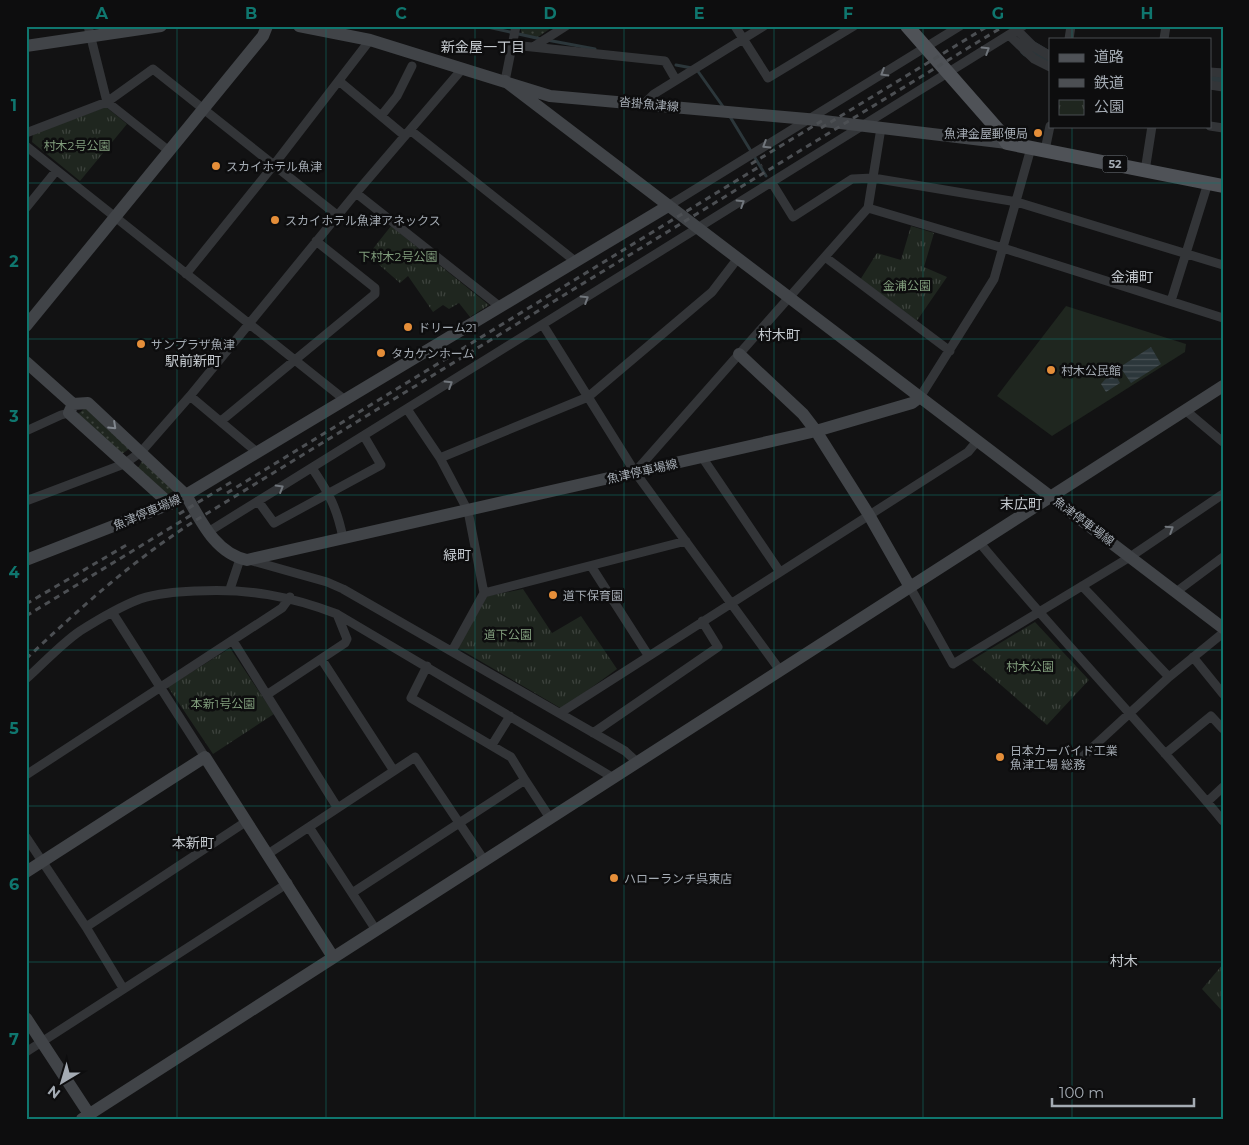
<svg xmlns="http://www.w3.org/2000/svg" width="1249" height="1145" viewBox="0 0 1249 1145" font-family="Montserrat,'Noto Sans JP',sans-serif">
<defs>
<pattern id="grass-dots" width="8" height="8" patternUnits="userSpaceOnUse" patternTransform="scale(1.25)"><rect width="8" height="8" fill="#1f261f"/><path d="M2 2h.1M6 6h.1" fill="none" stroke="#3d433d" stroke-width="1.8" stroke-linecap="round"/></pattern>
<pattern id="park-tufts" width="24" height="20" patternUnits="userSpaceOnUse" patternTransform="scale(1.25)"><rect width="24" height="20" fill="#1f261f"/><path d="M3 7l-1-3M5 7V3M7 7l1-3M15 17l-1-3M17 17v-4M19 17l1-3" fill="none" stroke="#3d433d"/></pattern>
<pattern id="water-rules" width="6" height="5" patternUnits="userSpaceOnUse" patternTransform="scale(1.25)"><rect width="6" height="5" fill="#2c373b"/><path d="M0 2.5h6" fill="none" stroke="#485155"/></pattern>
</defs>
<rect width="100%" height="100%" fill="#121213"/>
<!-- grass -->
<path fill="url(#grass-dots)" d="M520,26H554L535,39L522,35Z
M85,408L129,449L122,454L78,414Z
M142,461L175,490L168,494L138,468Z"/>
<!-- park -->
<path fill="url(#park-tufts)" d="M106,107L127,124L80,181L32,142L33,134Z
M391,226L489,305L470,317L459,303L449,309L443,305L433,312L408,276L400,283L368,255Z
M911,226L934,233L924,267L947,277L916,322L860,280L877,253L901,260Z
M523,589L552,633L581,616L617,669L562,709L458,648L487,596Z
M1035,622L1089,680L1047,725L972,660Z
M230,648L274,714L213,754L168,687Z
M1223,964V1012L1202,989Z"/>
<!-- pitch -->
<path fill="#1f261f" d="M1066,306L1186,344L1185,352L1052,436L997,396Z"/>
<!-- water -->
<path fill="url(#water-rules)" d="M1151,347L1161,364L1131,383L1120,367Z
M1113,371L1120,383L1106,392L1101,384Z"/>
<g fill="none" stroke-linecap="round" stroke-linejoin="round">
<!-- stream -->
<path stroke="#2c373b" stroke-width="3" d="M483,26L541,39
M547,40L595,49
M676,65L692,68
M697,70L724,108
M729,115L766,176"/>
<!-- river -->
<path stroke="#2c373b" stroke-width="18" d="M1028,48L1050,61
M1210,77L1223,78"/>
<!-- street -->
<path stroke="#333538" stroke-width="9" d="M88,26L107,102L169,151
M735,26L768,78L854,26
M1017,30L1033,46L1050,56
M1009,35L1034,59L1050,67
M1069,39L1071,26
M1164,39L1166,26
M513,45L665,61L676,80
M533,47L566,26
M1210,72L1223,73
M339,81L405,136
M505,81L516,26
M1210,85L1223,87
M645,103L654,94L764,26
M381,116L397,96L412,66
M1210,126L1223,128
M410,130L575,261
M26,133L107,102L153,69L337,215
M26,146L345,400
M1045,150L1050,126
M1145,171L1152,126
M772,183L793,217L852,179L873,178L1017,202L1223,265
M356,193L499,306
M668,206L960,26
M26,208L56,171
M868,208L1003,248L1223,318
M825,257L950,351
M186,274L273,166L370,40
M1171,301L1208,183
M543,325L635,472L779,669
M190,396L258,453
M920,397L994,279L1031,148
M407,409L440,458L468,511L484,593L452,651
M1185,410L1223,442
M221,421L375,294V288L316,241
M26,431L61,415L69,413
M702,457L780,572
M440,458L588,397L712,292L738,258
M312,468C329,493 337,508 343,538
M635,472L868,208L881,128
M26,501L124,464L141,452L190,396L356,193L463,68
M258,501L274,523L381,465L364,436
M208,532L1023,26
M979,542C1058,637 1144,726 1223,821
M249,560L327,582L343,589L625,751L637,762
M591,566L648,655
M910,587L953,664L1130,557L1223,494
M230,589L240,559
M1176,592L1223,557
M484,593L686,541
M112,612L205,757
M233,641L337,807
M1193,657L1223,694
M322,660L394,771
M427,666L411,698L511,757L525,780
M1169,677L1223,633
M26,679C44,663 61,644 80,631C99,619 119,607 140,599C158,593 178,592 196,591C247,588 290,596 337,614L612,777
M268,694L345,643L347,639L337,614
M560,713L968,452L978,440
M593,733L718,647L702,621
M492,745L510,716
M1165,754L1211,716L1223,729
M1081,758L1169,677L1082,586
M26,775L282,608L290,597
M1207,802L1223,787
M309,827L352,893L525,780L550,818
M26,837L86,927L123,988
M268,854L415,757L484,860
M352,893L376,930
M86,927L247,821
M26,1052L288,883"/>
<!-- secondary -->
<path stroke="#414448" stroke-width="12" d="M299,26L370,40L550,96L807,119L1007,143
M26,46L161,26
M505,81L1223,628
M26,326L263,36L267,26
M739,354L803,414L816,431L869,515L910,587
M26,362L73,404L88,403L186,495L668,206
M73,404L69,413L170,504
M26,560L170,504L186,495C201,521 215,553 247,560L816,431L912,403L920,397
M26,872L205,757L333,957
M26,1018L89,1114
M82,1119L1223,386"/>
<!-- primary -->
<path stroke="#4f5257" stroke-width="14" d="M907,26L1000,132L1007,143L1223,186"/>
<!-- rail -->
<path stroke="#4c4f53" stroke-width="3" stroke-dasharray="6 5" stroke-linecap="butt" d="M821,128L988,26
M751,164L825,119
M227,493L762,165
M179,514L233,481
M26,604L130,543
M26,616L193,514
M26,659C81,607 130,563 193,522L1004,26"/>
</g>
<!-- one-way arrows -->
<defs><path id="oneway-chevron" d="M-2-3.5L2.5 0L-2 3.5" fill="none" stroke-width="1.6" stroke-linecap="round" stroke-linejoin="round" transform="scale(1.25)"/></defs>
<g stroke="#71767c">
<use href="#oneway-chevron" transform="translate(986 50) rotate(-32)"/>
<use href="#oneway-chevron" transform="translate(884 73) rotate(149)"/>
<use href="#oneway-chevron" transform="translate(766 145) rotate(148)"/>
<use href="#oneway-chevron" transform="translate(741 203) rotate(-32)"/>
<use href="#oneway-chevron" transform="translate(585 299) rotate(-32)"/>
<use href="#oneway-chevron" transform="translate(449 384) rotate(-32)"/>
<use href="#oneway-chevron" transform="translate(280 488) rotate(-31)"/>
<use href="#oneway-chevron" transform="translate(1170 529) rotate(-33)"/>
</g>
<use stroke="#81878e" href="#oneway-chevron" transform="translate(113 426) rotate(43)"/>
<!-- grid -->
<path fill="none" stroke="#0f766e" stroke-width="1" stroke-opacity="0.55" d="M177,26V1119M326,26V1119M475,26V1119M624,26V1119M774,26V1119M923,26V1119M1072,26V39M1072,126V1119M26,183H1223M26,339H1223M26,495H1223M26,650H1223M26,806H1223M26,962H1223"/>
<!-- markers -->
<g fill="#e58e39" stroke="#0d0d0e" stroke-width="2">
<circle cx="1038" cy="133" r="5"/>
<circle cx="216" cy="166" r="5"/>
<circle cx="275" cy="220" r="5"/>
<circle cx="408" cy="327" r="5"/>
<circle cx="141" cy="344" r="5"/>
<circle cx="381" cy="353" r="5"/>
<circle cx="1051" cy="370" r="5"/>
<circle cx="553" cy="595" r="5"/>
<circle cx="1000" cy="757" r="5"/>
<circle cx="614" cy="878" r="5"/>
</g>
<g text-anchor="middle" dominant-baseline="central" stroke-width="5" stroke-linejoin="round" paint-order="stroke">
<!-- shield labels -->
<rect fill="#0d0d0e" stroke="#777c82" stroke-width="1" x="1102.5" y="155.5" width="25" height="17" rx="4"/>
<g font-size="11" font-weight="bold" fill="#a4abb3">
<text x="1115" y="164">52</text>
</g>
<!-- street labels -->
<g font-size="12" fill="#a4abb3" stroke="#0d0d0e">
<text transform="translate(649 104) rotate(5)">沓掛魚津線</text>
<text transform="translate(642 471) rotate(-13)">魚津停車場線</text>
<text transform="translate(147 512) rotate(-23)">魚津停車場線</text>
<text transform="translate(1084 521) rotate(37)">魚津停車場線</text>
</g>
<!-- poi labels -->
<g font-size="12" fill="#a4abb3" stroke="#0d0d0e" text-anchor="start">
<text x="1028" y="133" text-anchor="end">魚津金屋郵便局</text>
<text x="226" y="166">スカイホテル魚津</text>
<text x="285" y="220">スカイホテル魚津アネックス</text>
<text x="418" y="327">ドリーム21</text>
<text x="151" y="344">サンプラザ魚津</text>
<text x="391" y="353">タカケンホーム</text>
<text x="1061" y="370">村木公民館</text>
<text x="563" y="595">道下保育園</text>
<text x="1010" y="750">日本カーバイド工業<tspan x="1010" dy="14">魚津工場 総務</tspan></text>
<text x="624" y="878">ハローランチ呉東店</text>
</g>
<!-- park labels -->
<g font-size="12" fill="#809d7c" stroke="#0d0d0e">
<text x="77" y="145">村木2号公園</text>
<text x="398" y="256">下村木2号公園</text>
<text x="907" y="285">金浦公園</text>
<text x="508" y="634">道下公園</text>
<text x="1030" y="666">村木公園</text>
<text x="223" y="703">本新1号公園</text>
</g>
<!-- neighbourhood labels -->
<g font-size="14" fill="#c5cacf" stroke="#0d0d0e">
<text x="483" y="47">新金屋一丁目</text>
<text x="1132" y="277">金浦町</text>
<text x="779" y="335">村木町</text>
<text x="193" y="361">駅前新町</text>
<text x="1021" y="504">末広町</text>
<text x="457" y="555">緑町</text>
<text x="193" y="843">本新町</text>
<text x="1124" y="961">村木</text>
</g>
</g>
<!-- border -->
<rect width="1249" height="1145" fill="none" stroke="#0d0d0e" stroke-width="55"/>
<!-- legend -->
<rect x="1049" y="38" width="162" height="90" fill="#0d0d0e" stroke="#494c50"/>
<rect x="1059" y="54" width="25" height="8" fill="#4f5257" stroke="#494c50"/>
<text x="1094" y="62" font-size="15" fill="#a4abb3">道路</text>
<rect x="1059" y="79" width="25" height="8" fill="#4c4f53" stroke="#494c50"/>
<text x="1094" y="88" font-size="15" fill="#a4abb3">鉄道</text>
<rect x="1059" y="100" width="25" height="15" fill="url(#park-tufts)" stroke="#494c50"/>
<text x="1094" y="112" font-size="15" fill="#a4abb3">公園</text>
<!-- north arrow -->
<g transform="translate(62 1082) rotate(218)" stroke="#0d0d0e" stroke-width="4" paint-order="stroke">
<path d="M0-4L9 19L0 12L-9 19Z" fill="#a4abb3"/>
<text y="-8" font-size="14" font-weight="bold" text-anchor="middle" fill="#a4abb3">N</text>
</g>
<!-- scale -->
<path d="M1052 1098v8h142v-8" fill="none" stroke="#a4abb3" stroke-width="2.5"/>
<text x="1059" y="1098" font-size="15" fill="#a4abb3" stroke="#0d0d0e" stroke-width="4" paint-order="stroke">100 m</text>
<rect x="28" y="28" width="1194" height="1090" fill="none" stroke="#0f766e" stroke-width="2"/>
<g font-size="16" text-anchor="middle" font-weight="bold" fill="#0f766e">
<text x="102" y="19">A</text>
<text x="251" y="19">B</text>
<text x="401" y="19">C</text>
<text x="550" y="19">D</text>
<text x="699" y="19">E</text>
<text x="848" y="19">F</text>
<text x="998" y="19">G</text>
<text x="1147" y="19">H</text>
<text x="14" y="111">1</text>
<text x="14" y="267">2</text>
<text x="14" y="422">3</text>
<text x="14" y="578">4</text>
<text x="14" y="734">5</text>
<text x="14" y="890">6</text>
<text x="14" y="1045">7</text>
</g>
</svg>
